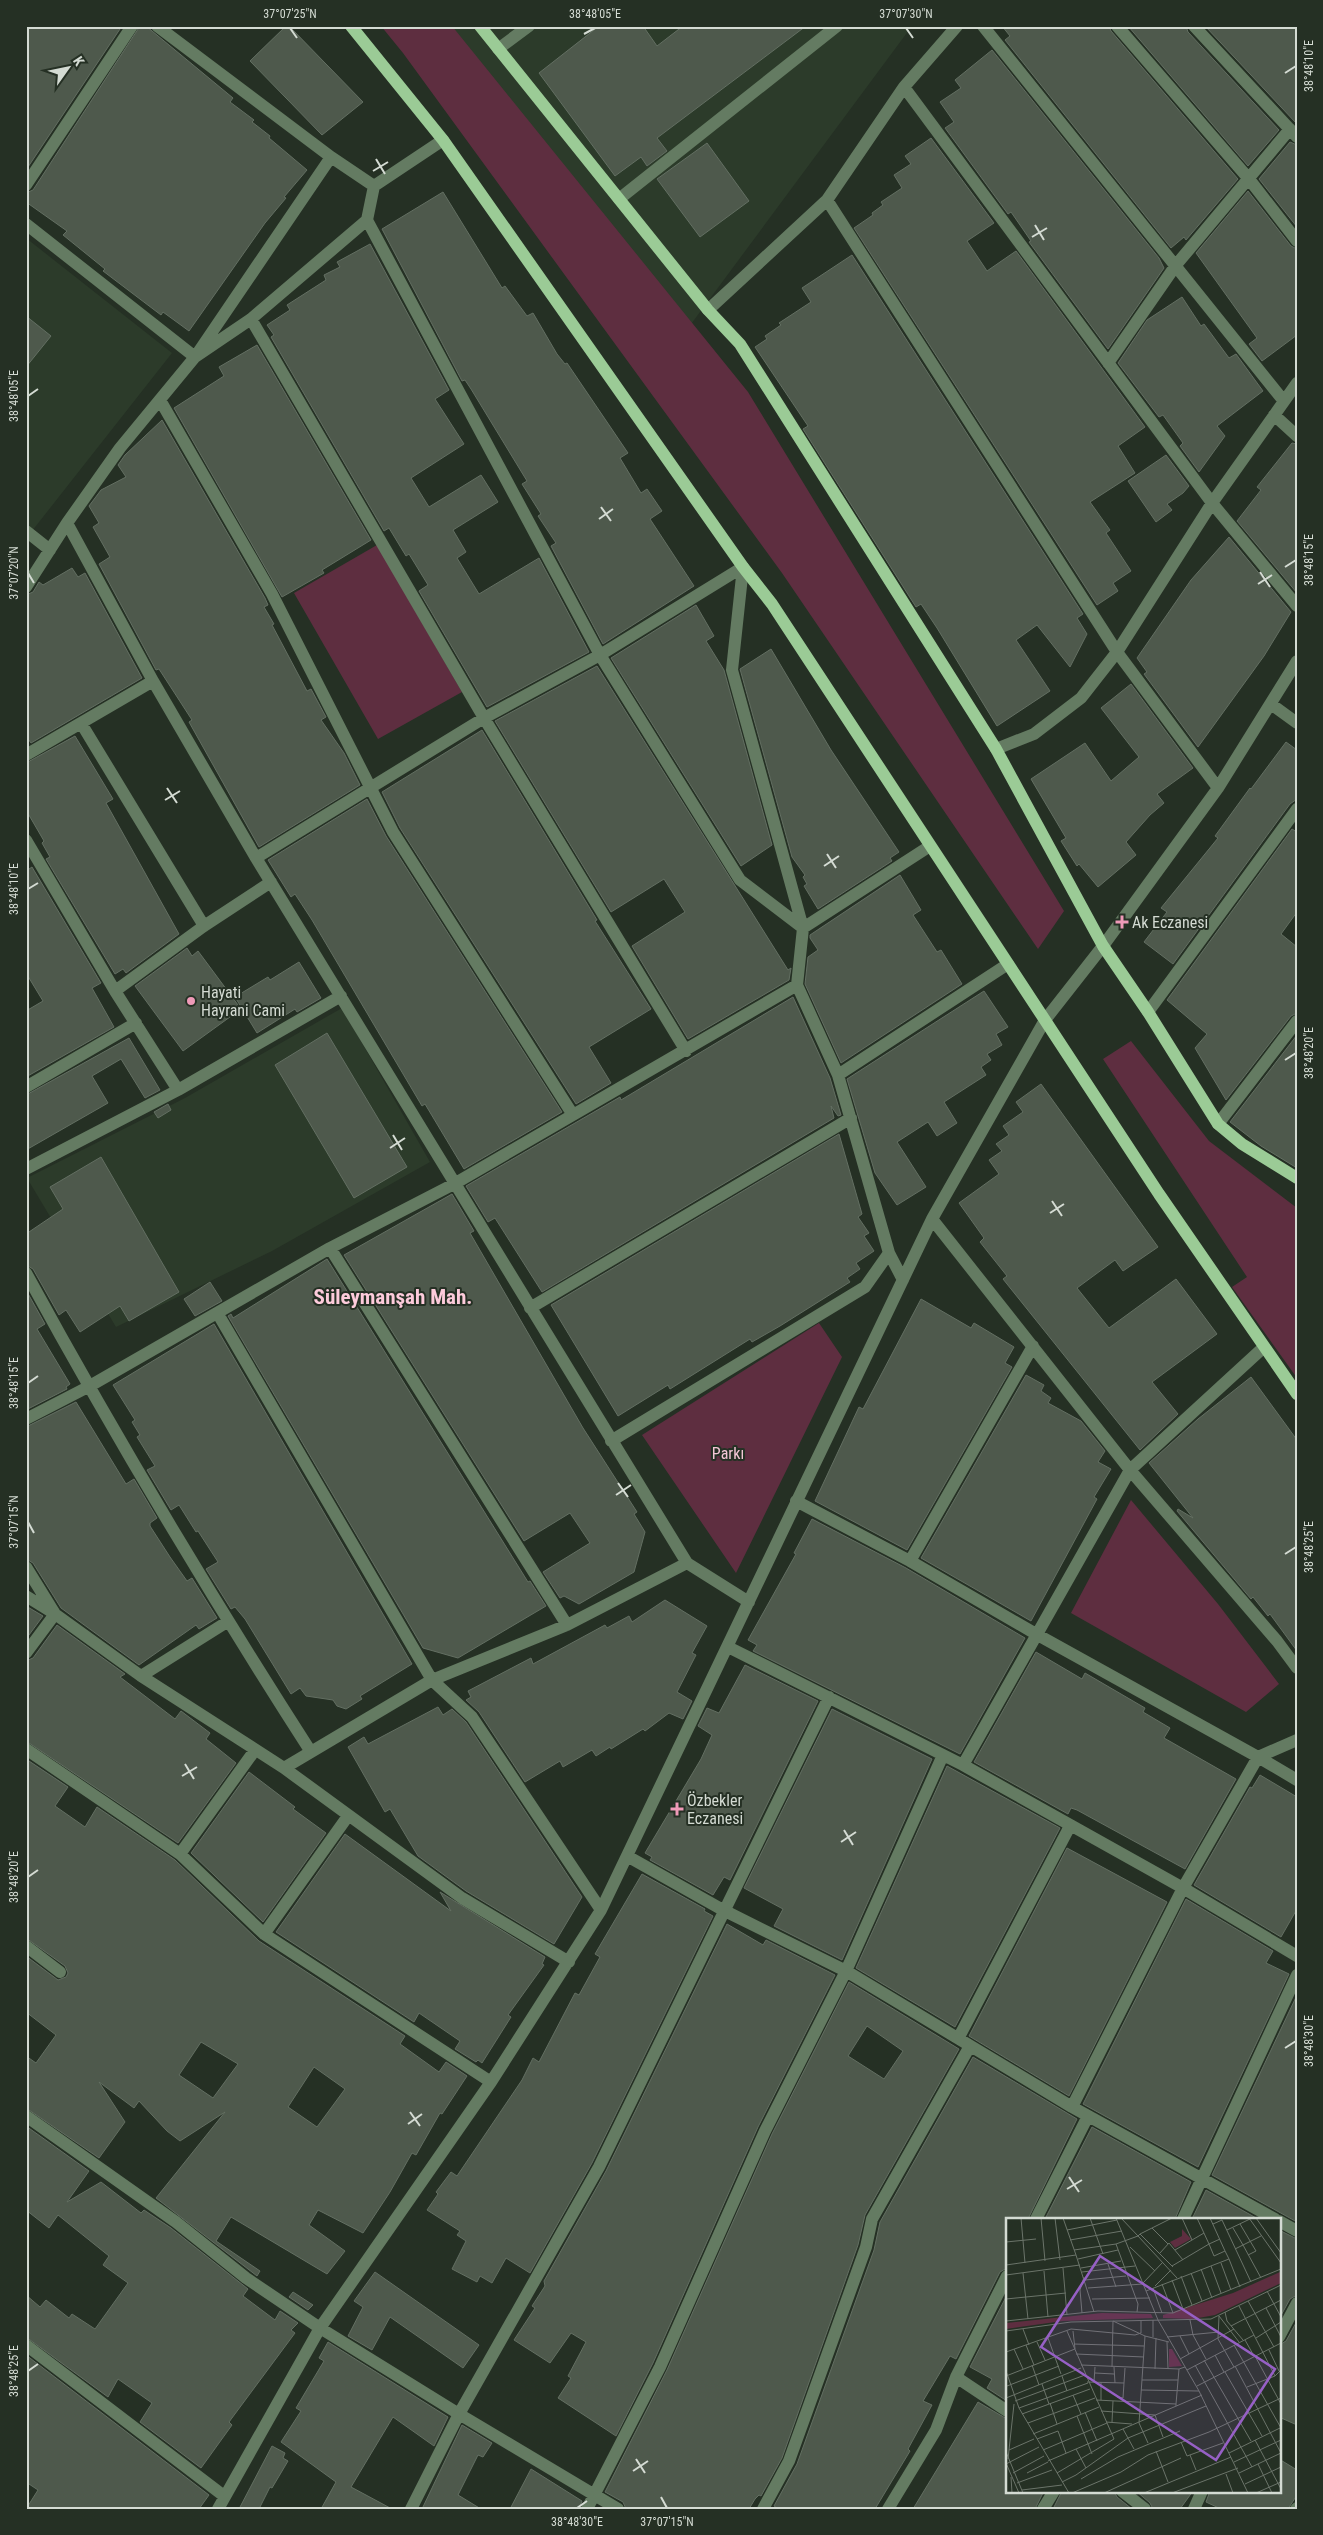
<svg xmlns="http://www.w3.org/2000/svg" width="1323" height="2535" viewBox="0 0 1323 2535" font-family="'Roboto Condensed',sans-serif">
<rect width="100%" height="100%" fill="#253024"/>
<!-- built -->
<path fill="#2c3b2a" d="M423,26H912L680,339Z
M26,238L172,353L32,531L26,526Z
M342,1008L430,1162L272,1251L116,1327L27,1178L185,1098Z"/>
<!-- green -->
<path fill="#5e2e40" d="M381,26H452L748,392L1064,911L1038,949L782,573L403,53Z
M377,545L462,692L378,739L294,593Z
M1131,1041L1209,1141L1297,1208V1378L1232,1287L1247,1277L1103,1059Z
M819,1323L842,1357L736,1573L642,1435Z
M1131,1500L1218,1604L1279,1684L1246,1712L1071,1613Z"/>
<!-- building -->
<path fill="#4e594c" stroke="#636f62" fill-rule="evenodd" d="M26,26H122L26,170Z
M140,26H146L233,98L230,102L254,120L252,122L270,136L269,138L307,170L284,197L286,198L265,223L189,331L163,312L161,315L103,271L105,269L63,235L67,231L26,202V193L33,190Z
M286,26H289L363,102L322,135L250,61Z
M599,26H643L657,46L683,26H806L657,138L667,151L647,166L641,157L615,176L539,73Z
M1002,26H1109L1111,31L1238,179L1186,240L1184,237L1171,248L1005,40L1010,36Z
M1128,26H1186L1188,32L1279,130L1248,166Z
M1205,26H1297V125L1296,123Z
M992,50L1159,258L1164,268L1108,349L1029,242L1031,241L1011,212L1008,214L945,128L954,122L940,102L961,88L955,80Z
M931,138L994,223L967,241L987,271L1016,251L1145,427L1118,446L1135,473L1090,502L1110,530L1106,533L1131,571L1113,583L1118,591L1097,605L854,228L873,215L872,213L883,205L881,202L902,188L894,175L911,164L905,156Z
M1290,142L1297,145V227L1259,179Z
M707,143L749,201L700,237L657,179Z
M1248,191L1291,246L1297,249V335L1262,361L1249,344L1257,338L1196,253Z
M443,192L502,288L505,286L527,316L533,313L557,354L565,364L567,363L628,453L620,458L641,493L647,489L662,511L650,519L694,586L603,644L551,546L556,543L538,516L541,514L522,484L527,481L471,389L465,380L462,381L382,229Z
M370,244L449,390L435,399L464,444L411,478L429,507L481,475L498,502L453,530L466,552L457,558L479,594L539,558L589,652L487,707L419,591L428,585L409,554L406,556L389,528L384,531L271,337L274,335L267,325L290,310L287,305L326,280L324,275L340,267L337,262Z
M852,255L1083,614L1077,618L1087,634L1070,667L1037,625L1016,640L1050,691L997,726L937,628L921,604L916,607L803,429L808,426L755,347L767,339L765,336L781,325L779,323L811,302L802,288Z
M1182,297L1201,326L1204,324L1229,358L1236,354L1263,391L1217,426L1225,436L1199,472L1180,446L1183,443L1163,415L1159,417L1118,363L1147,320Z
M26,316L51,336L26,367Z
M257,345L371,540L322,570L324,573L282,597L174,408L224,376L219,367Z
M162,420L265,598L268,605L264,607L274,624L272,625L307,691L311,689L326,717L321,720L344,753L360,785L259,847L189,722L192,720L159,669L156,670L99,564L110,557L93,527L99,523L89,506L101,490L126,477L118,465L125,455Z
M1292,443L1297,444V593L1237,521L1261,490L1257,487Z
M1166,455L1189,486L1183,493L1167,504L1172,510L1156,522L1128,481Z
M1229,537L1291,612L1264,656L1198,747L1144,674L1147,672L1137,658L1191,580Z
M72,568L78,577L85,573L142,678L31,743L26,736V595L33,592L39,582L43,585Z
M696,605L714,636L706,641L724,670L772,845L741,866L611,658Z
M771,649L831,750L899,852L890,858L892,861L818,909L804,886L807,884L803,877L805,875L792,857L740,669Z
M597,666L788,970L791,968L789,980L688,1039L632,946L685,912L664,879L611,912L495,721Z
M1131,684L1193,768L1157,794L1164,803L1150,815L1126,842L1136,855L1098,887L1079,864L1077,866L1061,841L1066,838L1031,779L1085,743L1111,781L1139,757L1101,708Z
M482,730L597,920L595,921L651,1009L589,1047L611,1083L576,1104L400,828L382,792Z
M75,736L113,799L106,803L179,934L126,973L123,969L115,974L46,859L50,857L42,843L44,841L26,810V763Z
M1286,742L1297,750V799L1290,804L1173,964L1144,942L1167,912L1161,908L1218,838L1215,836L1250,788L1251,789Z
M367,799L386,836L562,1112L464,1169L425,1104L422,1106L312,920L295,894L291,897L268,860Z
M1292,829L1297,832V912L1281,934L1297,947V1013L1291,1016L1226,1100L1195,1048L1207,1034L1167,1000Z
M32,867L101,983L92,988L114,1027L26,1077V1011L43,1001L26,973V871Z
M900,875L921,910L913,915L937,952L941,950L962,984L841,1063L805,984L808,957L818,950L810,938V935Z
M187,948L192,956L198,951L241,1009L183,1051L135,986Z
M299,962L321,998L297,1012L295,1009L257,1033L235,997L268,977L270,980Z
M984,991L1008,1027L996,1034L1002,1045L987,1054L991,1060L981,1067L986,1075L944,1102L957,1123L937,1136L928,1122L897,1142L926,1187L897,1205L875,1173L847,1079Z
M793,997L830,1078L841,1115L838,1116L831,1106L834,1118L542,1292L495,1218L488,1222L466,1186L620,1097L621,1100Z
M327,1033L407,1167L354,1198L275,1065Z
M1297,1035V1168L1261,1146L1230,1122Z
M129,1038L160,1090L145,1098L121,1059L92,1076L108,1103L26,1150V1095Z
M1041,1084L1158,1247L1123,1271L1115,1260L1077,1288L1109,1328L1176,1279L1217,1334L1152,1382L1178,1414L1140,1450L1003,1279L1007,1276L980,1242L984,1238L959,1203L999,1174L989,1160L1002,1151L996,1144L1009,1135L1003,1126L1023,1112L1016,1102Z
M168,1104L171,1110L158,1118L154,1112Z
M839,1134L862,1214L858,1217L869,1233L864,1236L874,1251L856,1263L860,1269L847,1278L850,1282L780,1326L752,1342L750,1339L670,1389L668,1385L618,1416L551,1305Z
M101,1157L179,1292L129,1321L120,1306L80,1332L66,1310L59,1315L33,1269L26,1265V1234L63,1209L50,1187Z
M452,1194L474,1231L470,1233L583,1428L637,1512L634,1514L645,1532L634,1572L579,1604L564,1596L560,1598L543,1572L590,1543L570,1513L524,1541L344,1255Z
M327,1259L528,1582L530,1581L546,1606L458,1658L423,1648L228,1316L231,1314L233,1318Z
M210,1282L222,1301L195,1316L184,1299Z
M26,1290L45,1324L37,1329L70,1384L66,1387L67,1389L26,1410Z
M921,1299L971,1328L974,1323L1014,1347L1005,1363L1012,1367L907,1550L815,1501L859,1407L863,1409Z
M214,1324L412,1664L360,1696L362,1699L346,1709L337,1706L333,1700L306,1696L300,1688L291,1694L245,1619L235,1607L231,1609L206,1569L218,1562L198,1531L196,1532L179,1505L171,1510L147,1470L155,1466L137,1437L140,1435L132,1422L135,1420L113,1385Z
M1026,1375L1044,1385L1041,1391L1051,1398L1048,1403L1081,1421L1105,1451L1098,1462L1111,1469L1094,1497L1097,1499L1031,1621L921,1558Z
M1251,1377L1297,1440V1651L1270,1614L1268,1616L1253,1597L1251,1599L1177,1511L1178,1509L1193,1518L1149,1463L1198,1419Z
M76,1402L126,1484L134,1479L157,1518L150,1523V1526L170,1557L187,1581L192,1578L217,1618L199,1629L196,1625L139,1665L61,1608L33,1563L26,1559V1427Z
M812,1519L906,1568L1025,1638L960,1754L753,1651L757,1645L748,1640L796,1554L794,1553Z
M665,1600L707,1626L692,1653L696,1655L677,1692L692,1701L683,1719L669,1713L645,1731L643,1729L611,1749L610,1747L596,1756L592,1750L563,1767L560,1761L525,1782L479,1712L466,1700L471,1697L468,1691L531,1658L533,1664L605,1625L607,1628L629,1616L632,1622Z
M26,1606L43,1616L26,1639Z
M57,1625L125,1674L120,1677L175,1719L181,1711L210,1733L206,1739L236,1763L178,1843L26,1741V1661L33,1658Z
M1036,1652L1082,1679L1085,1673L1145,1708L1143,1712L1170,1728L1164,1738L1236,1779L1185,1869L1077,1810L1071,1808L1068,1814L974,1762Z
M745,1665L818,1701L730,1880L724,1877L713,1895L650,1860L652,1857L645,1853L701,1759L712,1735L698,1726L707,1708L719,1713Z
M438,1707L443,1715L452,1709L466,1722L582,1897L554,1944L466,1891L418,1856L390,1809L385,1812L348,1747L364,1737L368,1744Z
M832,1709L932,1759L842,1960L774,1926L783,1909L744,1888Z
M26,1759L68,1787L55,1806L85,1827L97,1807L175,1860L259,1941L405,2036L400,2044L439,2072L446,2062L467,2076L442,2114L440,2113L416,2155L412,2153L390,2192L363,2233L318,2210L309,2225L345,2251L327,2274L231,2217L216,2241L260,2271L257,2276L156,2198L225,2112L180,2141L167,2131L139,2101L134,2108L99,2082L125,2122L99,2158L26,2108V2056L36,2063L56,2035L26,2012V1956L58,1980L66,1977L68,1973L65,1966L26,1938ZM201,2042L238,2064L213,2098L179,2075ZM314,2067L345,2089L317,2127L288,2107Z
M947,1766L1060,1828L955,2027L856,1968Z
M249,1772L295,1807L293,1809L326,1833L263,1922L191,1853Z
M1260,1775L1297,1797V1909L1281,1937L1194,1885L1250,1787L1252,1788Z
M345,1834L451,1911L440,1892L545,1957L542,1964L544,1965L508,2015L511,2017L482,2063L478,2060L476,2062L455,2049L460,2041L419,2013L414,2022L276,1932Z
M1067,1848L1167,1902L1069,2096L969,2036Z
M642,1874L705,1909L704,1911L713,1916L592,2163L530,2273L506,2258L492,2283L480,2276L477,2282L452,2269L466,2241L457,2235L460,2231L427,2210L438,2194L436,2192L451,2172L457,2176L522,2080L533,2058L539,2062L575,1993L579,1995L600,1957L595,1954Z
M1186,1899L1273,1951L1266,1963L1289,1974L1198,2167L1083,2104Z
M727,1924L763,1945L766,1940L835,1975L758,2127L653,2363L616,2436L558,2398L571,2378L568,2376L586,2342L571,2333L550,2363L514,2340L535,2308L532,2306L545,2286L544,2281L606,2171Z
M849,1982L959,2049L865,2215L858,2245L782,2458L761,2496L759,2495L755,2499L749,2509H626L623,2502L605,2492L667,2370L772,2134ZM867,2026L903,2051L884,2079L848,2056Z
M1297,1995V2222L1212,2175Z
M973,2057L1077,2119L1028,2219H1007V2268L1000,2272L956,2359L950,2356L923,2401L932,2405L908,2449L910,2451L875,2509H779L774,2506L797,2464L874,2250L880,2222Z
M26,2126L89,2171L67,2202L101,2182L141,2213L144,2210L171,2228L248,2289L243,2296L275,2320L280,2311L298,2323L291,2330L295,2333L229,2422L232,2425L201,2468L140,2422L152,2403L118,2379L108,2397L26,2337V2295L40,2307L46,2300L69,2318L72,2314L95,2329L128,2283L103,2265L109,2256L58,2215L49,2228L26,2210Z
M1092,2127L1191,2182L1175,2219H1045Z
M1206,2190L1258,2219H1192Z
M1279,2230L1297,2239V2295L1290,2299L1279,2319Z
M375,2272L479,2345L463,2368L390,2317L372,2350L348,2336L363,2307L354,2301Z
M293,2292L313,2305L308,2310L289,2297Z
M1007,2295V2401L987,2388L992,2379L970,2367Z
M1297,2321V2425L1279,2417V2345L1286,2341Z
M328,2342L448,2417L434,2446L393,2417L351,2487L392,2509H321L336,2482L281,2442L301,2411L296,2408L324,2361L319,2358Z
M26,2355L209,2495L199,2509H26L38,2490L26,2482Z
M978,2402L1007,2419V2491H1044L1035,2509H913Z
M462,2425L492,2443L483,2457L478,2455L458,2495L481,2509H422Z
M272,2446L285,2453L283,2458L288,2461L272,2488L270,2487L259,2509H239Z
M1279,2459L1297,2470V2495L1288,2509H1221L1206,2502L1210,2491H1279Z
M531,2469L582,2501L579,2509H510Z
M1062,2491H1114L1117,2497L1132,2509H1053Z
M1136,2491H1193L1180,2509H1153L1150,2503Z"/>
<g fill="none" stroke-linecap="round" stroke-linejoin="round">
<!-- minor -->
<path stroke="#647b62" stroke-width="12" d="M157,26L331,157L374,186L367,220L600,655L740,880L803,928L930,846
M983,26L1283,400
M1117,26L1249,179L1297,241
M1194,26L1297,137
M498,49L529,26
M904,87L1212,503L1297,606
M26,185L132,26
M374,186L443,140
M619,199L837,26
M827,200L1117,652L1218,788
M26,224L195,357L251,319L367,220
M708,310L827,200L904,87L957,26
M251,319L484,718L686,1051
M1108,363L1176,265L1290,129
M160,400L272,594L393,832L573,1115
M1274,415L1297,436
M67,523L153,681L256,858L687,1563L749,1602
M26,531L50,550
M26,587L67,523L120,448L195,357L331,157
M1271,704L1297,723
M81,723L204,926
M996,749L1034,734L1081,698L1117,652L1212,503L1297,383
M26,755L153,681
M26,840L115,991L178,1090
M256,858L484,718L600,655L743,567L732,670L803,928L797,985L838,1075L889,1253L903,1280
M115,991L204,926L271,882
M1148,1012L1297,809
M838,1075L1008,964
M26,1087L136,1023
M1218,1124L1297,1021
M26,1169L178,1090L341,996
M932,1219L1130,1470L1277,1641L1297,1668
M330,1248L567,1625
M26,1273C115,1436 210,1595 311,1752L284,1768
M530,1308L851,1118
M218,1314L432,1680L472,1717L601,1910
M26,1419L88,1387L330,1248L454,1184L797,985
M611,1441L865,1287L889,1253
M796,1501L910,1561L1036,1634L1258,1757L1297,1780
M910,1561L1033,1346
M26,1567L55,1614L26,1653
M26,1596L55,1614L141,1676L284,1768L462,1898L569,1962
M728,1647L963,1765L1183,1888L1297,1956
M141,1676L227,1622
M26,1749L180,1854L264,1934L491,2082
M311,1752L432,1680L567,1625L687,1563
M963,1765L1130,1470L1264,1347
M180,1854L255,1750
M627,1856L723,1910L846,1971L1072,2107L1275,2219
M264,1934L348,1816
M26,1946L60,1972
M959,2037L1070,1826
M1072,2107L1183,1888L1258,1757L1297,1740
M26,2116L176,2222L246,2278L320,2328L459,2414L618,2509
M1036,2219L1088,2116
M1183,2219L1297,1975
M1279,2221L1297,2231
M1279,2337L1297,2303
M26,2345L224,2496
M956,2377L1007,2411
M1122,2491L1145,2509
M218,2509L320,2328L491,2082L601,1910L932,1219L1045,1020L1103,946L1218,788L1297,661
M411,2509L459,2414L599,2167L829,1697
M587,2509L660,2367L765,2131L846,1971L943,1755
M763,2509L789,2461L866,2247L872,2219L970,2046
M888,2509L936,2430L956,2377L1007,2276
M1043,2509L1054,2491
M1194,2509L1202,2491
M1296,2509L1297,2508"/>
<!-- major -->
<path stroke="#9bcb96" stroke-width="12" d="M351,26L443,140L743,567L772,604L1159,1194L1297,1394
M480,26L708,310L740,344L996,749L1103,946L1148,1012L1218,1124L1242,1144L1297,1178"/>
</g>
<!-- ticks -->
<path fill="none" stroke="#d4dbd3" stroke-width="2" d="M290,28L297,38M906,28L913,38M584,34L595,28M1285,73L1296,66M376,159L385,174M373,171L388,162M1035,225L1044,240M1032,237L1047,228M28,396L38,389M601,507L611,521M599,519L613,509M1285,567L1296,560M1260,572L1270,587M28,573L34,583M1258,584L1272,575M167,788L177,803M165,800L180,791M827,854L836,868M824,866L839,856M28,889L38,883M1285,1060L1296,1053M393,1135L402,1150M390,1148L405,1138M1052,1201L1062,1216M1050,1213L1064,1204M28,1383L38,1376M618,1483L628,1497M616,1495L631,1485M28,1522L34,1533M1285,1554L1296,1547M185,1764L194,1779M182,1776L197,1767M844,1830L853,1845M841,1842L856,1832M28,1877L38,1870M1285,2048L1296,2041M410,2112L420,2126M408,2124L422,2114M1069,2177L1079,2192M1067,2189L1082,2180M28,2371L38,2364M636,2459L645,2473M633,2471L648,2461M661,2497L667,2508M577,2508L587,2501"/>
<!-- markers -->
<g fill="#ef9ab8" stroke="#253024" stroke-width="2">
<path d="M1119.5 914.5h5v5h5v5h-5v5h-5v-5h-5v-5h5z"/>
<circle cx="191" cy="1001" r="5"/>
<path d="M674.5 1801.5h5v5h5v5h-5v5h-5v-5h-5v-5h5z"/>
</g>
<g text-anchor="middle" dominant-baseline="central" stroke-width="4" stroke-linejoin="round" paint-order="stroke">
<!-- poi labels -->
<g font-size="16" fill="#d4dbd3" stroke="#253024" text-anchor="start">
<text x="1132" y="922">Ak Eczanesi</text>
<text x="201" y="992">Hayati<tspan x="201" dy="18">Hayrani Cami</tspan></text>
<text x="687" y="1800">Özbekler<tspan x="687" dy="18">Eczanesi</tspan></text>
</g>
<!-- park labels -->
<g font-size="16" fill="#f3c6d5" stroke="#253024">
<text x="728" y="1453">Parkı</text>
</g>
<!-- district labels -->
<g font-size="21" font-weight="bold" fill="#fdcbdb" stroke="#253024">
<text x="393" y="1297">Süleymanşah Mah.</text>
</g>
</g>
<!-- overview -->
<g transform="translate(1006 2218)">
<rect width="275" height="275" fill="#253024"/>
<path d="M176,11L185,21L169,30L164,24L176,18ZM274,54L275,65L209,97L187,101L157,100V97L227,75ZM96,95L145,96L147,100L57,103L0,111V105ZM163,131H166L176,148L163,149Z" fill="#5e2e40"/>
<path fill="none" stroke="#6b746a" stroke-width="1" d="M15,0L19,45M35,0L39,43M49,0L54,42M84,0L97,36M110,0L152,102L193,173L242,275M176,0L186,22M204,0L219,33M243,0L275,45M250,0L275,35M207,6L216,2L245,64M234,6L250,33L242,37M146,10L162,26M227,10L237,27L255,18M61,12L111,2M221,12L244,1M134,16L132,18L171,60M134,16L167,49M134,16L166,0M214,21L203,26L208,38L219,33L223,41M64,22L116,13M0,24L30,21M110,26L132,86L131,94M124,29L149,53M229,31L237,27L255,60M68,32L110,26L132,18L115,0M169,32L198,15M154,35L163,25L177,42M70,37L88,94M72,41L112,32M215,45L225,72M102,46L110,69M0,47L70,37L57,0M166,48L203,26L191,0M205,48L215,75M57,50L61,97M75,50L115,43M195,51L206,80M38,53L42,99M76,54L129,48M17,55L22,101M185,55L196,83M0,57L74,47M175,58L186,87M79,62L120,58M166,62L177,91M137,65L157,44M156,66L167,95M149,68L165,52M82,70L137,66M147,70L156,95M140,73L223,41L234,69M261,73L275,99M0,81L60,75M86,81L144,80M242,83L268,129M233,88L269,158M260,90L275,119M219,94L221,103L237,122M76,95L74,72L78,59M213,98L212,121L228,149M213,98L233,124M147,102V119M184,102L187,117L200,141M0,103L92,93L167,95L275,51M225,108L275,82M17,111L23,127M0,113L65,104L205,101L275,67M139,118L133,205L142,225M174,118L183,136M161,119L213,114M42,120L55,156M250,120L275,104M239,122L248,138M31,124L39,142M161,124L162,151M68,126L138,128M20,127L28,147M228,127L275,210M8,131L17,151M263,132L273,153M0,134L65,111L129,117L135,115V103M70,136L138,139M209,137L218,154M249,138L275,186M174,141L228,111M198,142L245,223M26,147L33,167M75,147L173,151L179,149M189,147L246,249M229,148L275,235M106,149L107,103L139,118L163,124M108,149L109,165M149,151L150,120M181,152L248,117M0,153L13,190L63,275M219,154L256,218M89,155L108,156M0,158L69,131L67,113M56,158L61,173M136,162H172M81,164L118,165M88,164L89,149M36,166L43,186M1,168L53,148M191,168L275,125M241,169L269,158L275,152M135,172L193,173M67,177L75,196M111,179L117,180L119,150M0,180L75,150M90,182L170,186V188M95,182V164M9,183L79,157M44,185L51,206M170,186L173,151M13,190L82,165M95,193L149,197L157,219M79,194L91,223M16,196L84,171M71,198L86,236M100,204L126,206M106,204L107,183M22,205L89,180M117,211L128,231M27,216L93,189M31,221L52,213L60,235M249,222L275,271M175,224L181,238L217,225M70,231L80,250M3,232L28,221M37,232L101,205M150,233L162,264M0,234L17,275M223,235L274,210M184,237L190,252M2,241L8,186M42,243L196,177M228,244L275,222M0,245L13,275M0,246L33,229M252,246L266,275M7,255L38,238M21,255L42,244M51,255L108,221L61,113M233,255L275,235M220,256L227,275M5,259L6,275M75,261L112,239L174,213M56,264L70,257L122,220L200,188M11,265L46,252M239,266L275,249M16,272L56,267M66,275L115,254L142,237L203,214L275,180M98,275L175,240M138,275L225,239M166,275L232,250M250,275L275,264"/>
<path fill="#9660c5" fill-opacity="0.15" stroke="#9660c5" stroke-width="2.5" d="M94,38L269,151L210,242L35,129Z"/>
<rect width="275" height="275" fill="none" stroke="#d4dbd3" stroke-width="2.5"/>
</g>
<!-- border -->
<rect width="1323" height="2535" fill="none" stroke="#253024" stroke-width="55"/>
<!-- north arrow -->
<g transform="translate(68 68) rotate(57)" stroke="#253024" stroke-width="4" paint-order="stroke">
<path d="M0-4L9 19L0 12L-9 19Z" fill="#d4dbd3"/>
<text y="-8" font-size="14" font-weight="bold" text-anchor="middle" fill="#d4dbd3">K</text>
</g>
<rect x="28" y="28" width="1268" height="2480" fill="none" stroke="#d4dbd3" stroke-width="2"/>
<g font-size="12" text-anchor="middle" fill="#d4dbd3">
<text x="290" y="18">37°07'25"N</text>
<text x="595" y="18">38°48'05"E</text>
<text x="906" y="18">37°07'30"N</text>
<text transform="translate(1309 66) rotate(-90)" y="4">38°48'10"E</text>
<text transform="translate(14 396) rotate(-90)" y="4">38°48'05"E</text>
<text transform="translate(1309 560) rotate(-90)" y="4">38°48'15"E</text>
<text transform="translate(14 573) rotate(-90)" y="4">37°07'20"N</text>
<text transform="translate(14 889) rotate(-90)" y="4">38°48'10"E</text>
<text transform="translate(1309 1053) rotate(-90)" y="4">38°48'20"E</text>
<text transform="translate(14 1383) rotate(-90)" y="4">38°48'15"E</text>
<text transform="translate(14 1522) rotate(-90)" y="4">37°07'15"N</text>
<text transform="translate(1309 1547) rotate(-90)" y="4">38°48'25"E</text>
<text transform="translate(14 1877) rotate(-90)" y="4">38°48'20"E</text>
<text transform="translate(1309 2041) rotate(-90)" y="4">38°48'30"E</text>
<text transform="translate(14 2371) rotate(-90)" y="4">38°48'25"E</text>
<text x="577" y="2526">38°48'30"E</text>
<text x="667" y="2526">37°07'15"N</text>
</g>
</svg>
